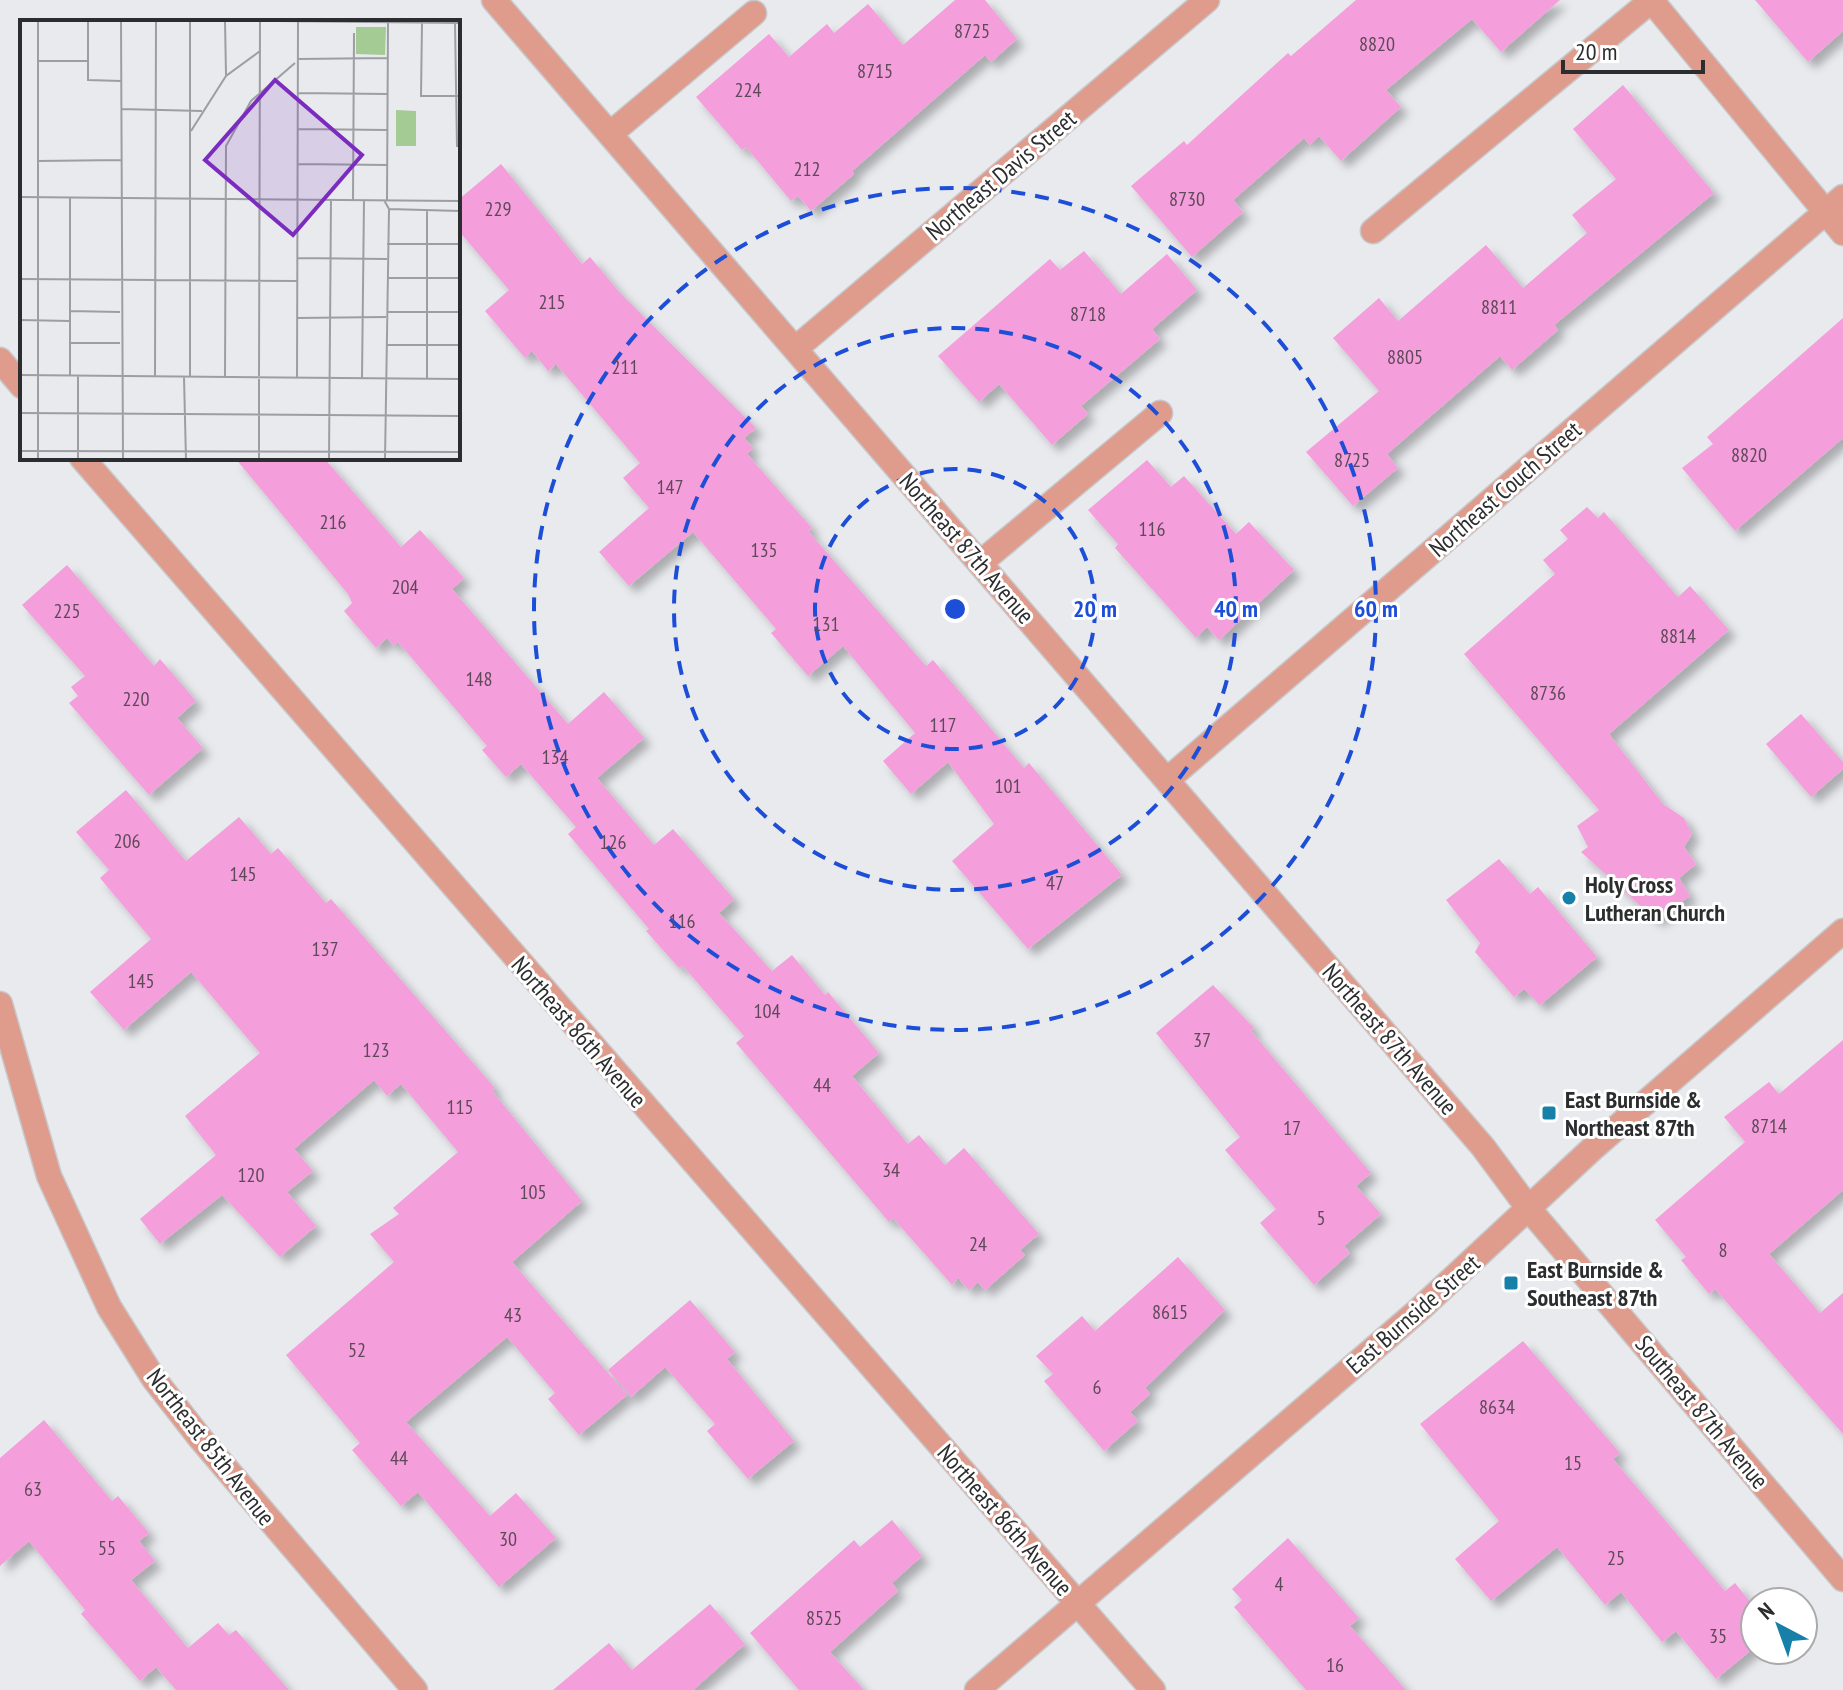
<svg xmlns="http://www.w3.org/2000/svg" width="1843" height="1690" viewBox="0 0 1843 1690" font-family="'PT Sans Narrow',sans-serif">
<defs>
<filter id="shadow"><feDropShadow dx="7" dy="7" stdDeviation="4" flood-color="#0004"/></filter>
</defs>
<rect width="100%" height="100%" fill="#e9eaee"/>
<!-- building -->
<path fill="#f49edb" filter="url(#shadow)" d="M955,0H985L1017,39L991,62L985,55L852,171L854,174L811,211L798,196L791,201L746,147L742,150L696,97L769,34L789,57L827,24L834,33L868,4L903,45Z
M1356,0H1560L1501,52L1472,19L1386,90L1401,107L1341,161L1319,136L1310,145L1304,138L1233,200L1243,212L1192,257L1131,186L1184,141L1187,145L1288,53L1291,56Z
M1755,0H1843V31L1808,62Z
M1623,85L1714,193L1554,325L1558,330L1512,370L1500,356L1387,454L1398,468L1353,506L1306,452L1379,391L1333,338L1379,298L1398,321L1486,245L1523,288L1587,233L1572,215L1616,179L1573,129Z
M501,164L582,264L590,257L621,294L756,428L744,438L753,448L747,454L812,528L808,531L926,666L933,660L1024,768L1029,763L1122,875L1028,949L952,861L994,824L948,762L911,794L883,761L915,733L843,646L808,676L771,633L776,629L693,532L629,586L599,552L649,508L623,478L640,463L556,364L548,371L532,351L525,358L485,311L509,290L458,230V200Z
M1084,251L1121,294L1167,254L1197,290L1152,329L1160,339L1081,406L1088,414L1052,445L999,384L979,402L938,356L1050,259L1060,270Z
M1843,318V438L1735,531L1682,468L1713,444L1707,437Z
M235,458H324L401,547L420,530L464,578L452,589L568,724L604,692L644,738L597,778L654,845L673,829L734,899L719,913L772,971L792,955L825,995L828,992L879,1053L852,1076L908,1144L919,1135L945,1165L964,1148L1039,1234L1020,1250L1025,1255L985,1290L978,1282L969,1290L958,1278L952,1285L893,1218L889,1222L736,1043L744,1036L682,965L679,968L646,931L649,929L568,834L576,827L521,764L506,777L482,750L487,746L398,642L394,646L387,638L376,648L344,611L352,603L348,594Z
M1147,460L1171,487L1184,476L1236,534L1249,522L1294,570L1219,640L1207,627L1196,638L1115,548L1118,544L1088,510Z
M1587,507L1598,518L1604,512L1678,597L1690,586L1729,630L1609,734L1663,804L1684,818L1692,834L1684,847L1696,864L1679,878L1690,896L1656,920L1581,852L1588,847L1577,826L1599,810L1464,654L1555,574L1543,560L1568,539L1560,530Z
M67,565L154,666L160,659L196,701L177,718L203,748L149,795L69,703L78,696L71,687L85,676L22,605Z
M1801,714L1843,762V769L1811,797L1766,744Z
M126,790L186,861L239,817L271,854L278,848L326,903L331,899L495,1088L492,1091L582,1201L512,1262L627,1395L579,1435L548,1399L555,1393L507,1337L406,1422L490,1516L516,1493L556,1538L499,1587L418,1492L401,1506L352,1450L360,1443L286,1355L394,1262L370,1234L399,1214L393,1208L458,1152L401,1084L387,1096L374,1080L294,1149L313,1171L287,1192L316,1226L280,1257L222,1195L160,1244L140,1219L216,1155L185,1116L260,1053L191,972L124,1030L90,992L151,939L100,878L109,870L76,832Z
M1499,859L1530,894L1538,887L1597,957L1540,1005L1524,989L1514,997L1475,952L1480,943L1446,900Z
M1213,985L1254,1028L1251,1031L1371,1173L1356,1186L1381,1214L1344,1246L1350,1253L1314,1285L1260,1223L1276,1209L1225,1150L1240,1137L1156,1033Z
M1843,1040V1190L1769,1254L1820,1313L1843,1293V1434L1715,1289L1709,1294L1681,1260L1686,1257L1655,1220L1745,1142L1724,1117L1769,1082L1779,1094Z
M1178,1257L1225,1310L1145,1388L1150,1394L1130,1412L1138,1421L1104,1451L1044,1381L1053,1374L1036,1356L1082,1316L1095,1331Z
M690,1300L735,1352L727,1359L794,1441L748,1479L707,1431L715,1424L665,1367L631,1397L608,1370Z
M1523,1341L1620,1453L1613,1459L1725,1591L1735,1583L1755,1608V1647L1716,1679L1676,1631L1662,1642L1621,1592L1605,1605L1557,1547L1491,1601L1455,1559L1499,1521L1420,1424Z
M44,1420L112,1501L118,1496L149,1533L139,1541L155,1561L131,1580L188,1648L218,1623L229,1635L236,1630L289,1690H176L156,1667L140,1681L81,1614L85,1610L29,1541L0,1566V1458Z
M892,1520L922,1556L892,1583L898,1591L830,1652L864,1690H799L750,1633L854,1540L860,1547Z
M1288,1538L1359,1618L1350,1626L1406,1690H1306L1234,1607L1242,1600L1232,1589Z
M710,1604L745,1644L693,1690H553L609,1643L632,1670Z"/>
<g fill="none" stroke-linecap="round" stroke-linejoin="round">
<defs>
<path id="minor" d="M494,0L1483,1147L1529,1209L1843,1579
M1651,0L1843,233
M610,134L754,13
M1373,231L1652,0
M795,349L1207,0
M0,360L22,386
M82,458L1153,1690
M980,563L1160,413
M1167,780L1843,197
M0,1004L49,1176L109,1307L154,1379L200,1438L415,1690
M977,1690L1420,1309L1592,1149L1843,931"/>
</defs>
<!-- minor casing -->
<use href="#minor" stroke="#c7c8cb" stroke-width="27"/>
<!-- minor -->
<use href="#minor" stroke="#df9c8d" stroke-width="24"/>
</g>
<!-- distance rings -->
<g fill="none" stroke="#1d4ed8" stroke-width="4" stroke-dasharray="14 10">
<circle cx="955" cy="609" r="140"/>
<circle cx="955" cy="609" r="281"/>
<circle cx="955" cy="609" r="421"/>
</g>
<!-- markers -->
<g fill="#1680a9" stroke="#fff" stroke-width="3">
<circle cx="1569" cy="898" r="8"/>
<rect x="1541" y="1105" width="16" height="16" rx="4"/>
<rect x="1503" y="1275" width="16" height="16" rx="4"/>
</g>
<g text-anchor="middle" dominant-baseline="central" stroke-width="6" stroke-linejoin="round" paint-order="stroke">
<!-- number labels -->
<g font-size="20" fill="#5e4959">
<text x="972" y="31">8725</text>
<text x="1377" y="44">8820</text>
<text x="875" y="71">8715</text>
<text x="748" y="90">224</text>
<text x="807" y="169">212</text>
<text x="1187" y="199">8730</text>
<text x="498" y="209">229</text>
<text x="552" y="302">215</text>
<text x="1499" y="307">8811</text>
<text x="1088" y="314">8718</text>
<text x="1405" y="357">8805</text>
<text x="625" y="367">211</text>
<text x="1749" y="455">8820</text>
<text x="1352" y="460">8725</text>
<text x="670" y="487">147</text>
<text x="333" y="522">216</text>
<text x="1152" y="529">116</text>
<text x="764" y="550">135</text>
<text x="405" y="587">204</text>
<text x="67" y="611">225</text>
<text x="826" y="624">131</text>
<text x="1678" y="636">8814</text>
<text x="479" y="679">148</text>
<text x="1548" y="693">8736</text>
<text x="136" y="699">220</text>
<text x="943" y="725">117</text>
<text x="555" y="757">134</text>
<text x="1008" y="786">101</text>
<text x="127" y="841">206</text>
<text x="613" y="842">126</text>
<text x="243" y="874">145</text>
<text x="1055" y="883">47</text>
<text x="682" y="921">116</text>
<text x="325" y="949">137</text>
<text x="141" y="981">145</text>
<text x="767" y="1011">104</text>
<text x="1202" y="1040">37</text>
<text x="376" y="1050">123</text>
<text x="822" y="1085">44</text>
<text x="460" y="1107">115</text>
<text x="1769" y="1126">8714</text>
<text x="1292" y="1128">17</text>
<text x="891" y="1170">34</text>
<text x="251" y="1175">120</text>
<text x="533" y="1192">105</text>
<text x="1321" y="1218">5</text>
<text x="978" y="1244">24</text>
<text x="1723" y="1250">8</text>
<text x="1170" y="1312">8615</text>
<text x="513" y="1315">43</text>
<text x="357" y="1350">52</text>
<text x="1097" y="1387">6</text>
<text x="1497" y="1407">8634</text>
<text x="399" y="1458">44</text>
<text x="1573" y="1463">15</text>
<text x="33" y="1489">63</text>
<text x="508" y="1539">30</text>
<text x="107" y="1548">55</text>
<text x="1616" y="1558">25</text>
<text x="1279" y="1584">4</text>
<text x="824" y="1618">8525</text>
<text x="1718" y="1636">35</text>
<text x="1335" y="1665">16</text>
</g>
<!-- street labels -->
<g font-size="24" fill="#2c2d2e" stroke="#fff">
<text transform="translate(1001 175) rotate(-40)">Northeast Davis Street</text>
<text transform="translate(1505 489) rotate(-41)">Northeast Couch Street</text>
<text transform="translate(967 548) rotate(49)">Northeast 87th Avenue</text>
<text transform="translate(579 1032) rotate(49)">Northeast 86th Avenue</text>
<text transform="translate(1390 1039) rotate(49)">Northeast 87th Avenue</text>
<text transform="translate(1413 1314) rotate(-41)">East Burnside Street</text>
<text transform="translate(1702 1412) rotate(50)">Southeast 87th Avenue</text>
<text transform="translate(211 1447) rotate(52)">Northeast 85th Avenue</text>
<text transform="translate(1005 1520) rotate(49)">Northeast 86th Avenue</text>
</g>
<!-- poi labels -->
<g font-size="24" font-weight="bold" fill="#2c2d2e" stroke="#fff" text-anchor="start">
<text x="1585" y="884">Holy Cross<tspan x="1585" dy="28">Lutheran Church</tspan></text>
<text x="1565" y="1099">East Burnside &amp;<tspan x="1565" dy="28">Northeast 87th</tspan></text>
<text x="1527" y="1269">East Burnside &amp;<tspan x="1527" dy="28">Southeast 87th</tspan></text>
</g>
</g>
<!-- overview -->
<g transform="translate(20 20)">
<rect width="440" height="440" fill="#e9eaee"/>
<path d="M336,7H366L365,35L336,34ZM376,90L396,91V126H376Z" fill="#a4cb94"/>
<path fill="none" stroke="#9d9ea1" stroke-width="2" d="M18,0V440M68,0V60L101,61M101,0L103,440M163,0L440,3M205,1L206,55M402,3L401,76H440M435,3L437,127M278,39L368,38M18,41H68M278,73L367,74M101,89L182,91M278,109L367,110M171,111L206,56L240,31M18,141L101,140M278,144L367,145M0,177L440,181M50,178V356M333,180L334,13M364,180L369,189L365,440M367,180L368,2M369,189L440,191M367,224H440M277,238L367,239M367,258H440M0,259L277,261M50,291L100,292M367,292H440M277,298L366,297M0,300L50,301M50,323H100M366,325H440M0,355L440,359M58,356V440M135,356L136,0M239,356L240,1M164,357L166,440M170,357V0M205,357L206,126L231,81L275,43M277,358L278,2M342,359L344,180M407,359V191M0,393L440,396M0,431L440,432M239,440V359M309,440L311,179"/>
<path fill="#7b2cbf" fill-opacity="0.15" stroke="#7b2cbf" stroke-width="4" d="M255,60L342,135L273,215L185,140Z"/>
<rect width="440" height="440" fill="none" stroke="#2c2d2e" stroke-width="4"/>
</g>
<circle cx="955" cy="609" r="12" fill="#1d4ed8" stroke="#fff" stroke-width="4"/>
<g font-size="24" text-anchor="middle" font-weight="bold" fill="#1d4ed8" stroke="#fff" stroke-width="6" stroke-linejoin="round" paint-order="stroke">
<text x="1095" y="617">20 m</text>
<text x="1236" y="617">40 m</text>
<text x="1376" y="617">60 m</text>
</g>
<!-- north arrow -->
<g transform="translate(1779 1626) rotate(319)"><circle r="38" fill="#ffffff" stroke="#ababab" stroke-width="2"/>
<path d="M0-6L14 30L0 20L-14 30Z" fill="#1680a9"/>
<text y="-12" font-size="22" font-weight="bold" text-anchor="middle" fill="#2c2d2e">N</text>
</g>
<!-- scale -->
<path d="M1563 60v12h140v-12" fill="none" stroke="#2c2d2e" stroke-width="4"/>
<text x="1575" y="60" font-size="24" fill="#2c2d2e" stroke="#ffffff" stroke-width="6" paint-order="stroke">20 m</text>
</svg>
